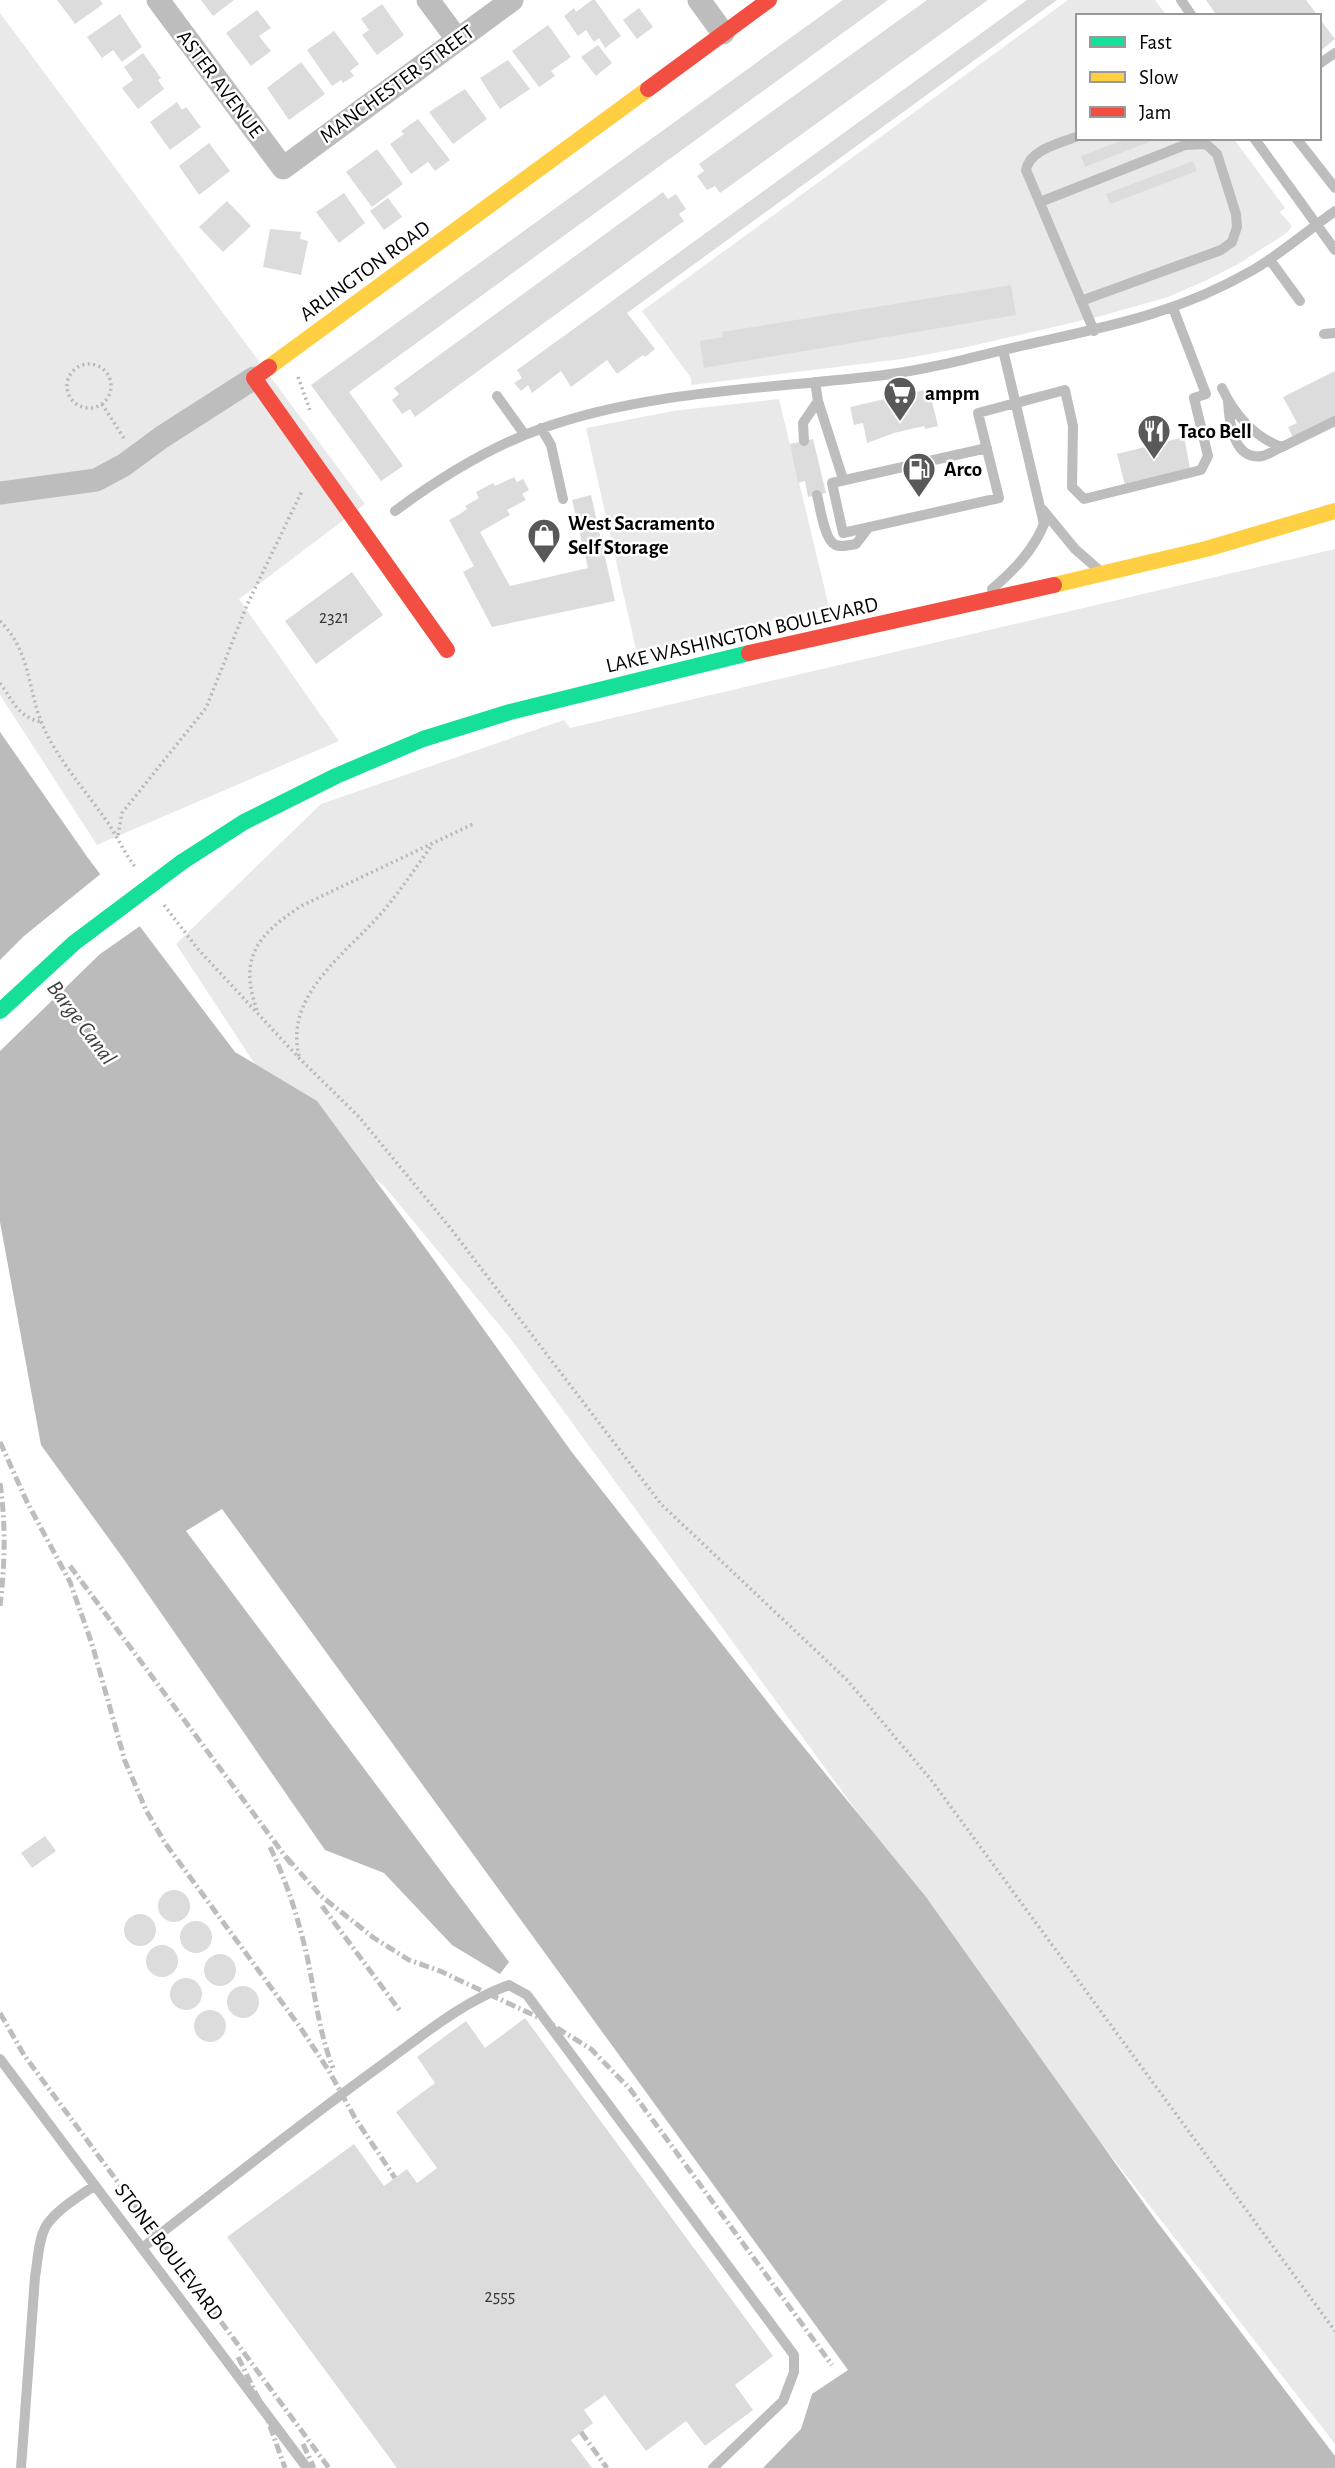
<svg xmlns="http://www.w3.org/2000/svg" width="1335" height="2468" viewBox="0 0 1335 2468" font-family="'Alegreya Sans',sans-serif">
<rect width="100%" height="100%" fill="#fff"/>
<!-- green -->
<path fill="#e9e9e9" d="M1068,0H1155L1167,16H1078V138H1233L1285,208L1280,212L1292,226L1288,232L1240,263L1205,281L1168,297L1101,316L967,347L902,359L691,385V378L642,311Z
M0,13L365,504L239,599L339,741L97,845L0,695Z
M779,399L829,607L637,654L586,428L673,411Z
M1335,549V2444L1083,2120L510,1338L385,1187L279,1101L176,944L321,804L564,720L570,728Z"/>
<!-- water -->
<path fill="#bbb" d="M0,732L88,858L235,1052L317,1101L429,1253L571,1451L780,1718L926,1897L1155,2219L1335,2456V2468H763L801,2429L812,2394L848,2370L222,1509L186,1531L509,1962L500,1974L452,1945L384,1873L325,1850L125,1561L41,1445L0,1222Z"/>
<!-- pier -->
<path fill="#fff" d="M103,872L143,924L100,954L0,1051V960L24,936Z"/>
<!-- building -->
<path fill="#dcdcdc" d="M57,0H100L103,4L75,24Z
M201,0H234L213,16Z
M592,0H595L621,36L605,48L599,38L594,42L586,30L578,36L564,16L574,8L576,12Z
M843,0H888L349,392L403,466L381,481L311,385Z
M927,0H988L720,193L715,186L707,190L697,176L704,171L699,164Z
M1027,0H1057L627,313L655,349L645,357L643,355L617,374L607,360L571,387L561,371L532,393L528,385L521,391L514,383L522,378L517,370Z
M1206,0H1306L1318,16H1217Z
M382,4L404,35L377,55L362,35L369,30L361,19Z
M639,8L653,27L637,39L623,20Z
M257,10L271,28L259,36L271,51L251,66L226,33Z
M120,14L142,47L122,62L113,50L102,58L87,37Z
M1319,18L1335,39L1319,52Z
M548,25L571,57L551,71L555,76L539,87L512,51Z
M334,31L359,64L350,71L354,76L343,83L341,80L332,86L307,50Z
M598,45L612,63L596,76L581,57Z
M143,53L161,78L158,80L164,89L138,109L122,88L133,80L124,67Z
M508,60L530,89L500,109L480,78Z
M301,62L325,94L289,120L267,88Z
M465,89L487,119L453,144L429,112Z
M177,102L182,110L186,107L201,127L170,150L150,122Z
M418,119L450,160L435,171L428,162L411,174L390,144L404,134L401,131Z
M1128,138H1159L1085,167L1081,156Z
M209,143L230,171L199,195L179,166Z
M377,149L403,184L372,207L346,172Z
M1193,161L1197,171L1110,204L1106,194Z
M663,192L668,199L676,194L686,209L679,214L684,221L415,417L410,409L402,414L392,400L399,394L394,388Z
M344,193L365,223L339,243L316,212Z
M388,198L402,217L384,230L370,211Z
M227,201L251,226L223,252L199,227Z
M270,229L301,232L300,239L308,241L301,275L263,267Z
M1011,285L1016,315L704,368L700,341L723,337L722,332Z
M1335,371V418L1294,440L1288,427L1297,423L1283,397Z
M929,389L938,426L925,429L924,426L894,433L867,443L863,423L854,425L850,407Z
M1184,437L1190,468L1125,485L1117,454Z
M813,439L826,493L808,497L805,481L798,483L790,444Z
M514,477L517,482L523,479L529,490L522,494L526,500L507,510L510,515L480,532L510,586L588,568L572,500L591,495L615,601L492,627L463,572L474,566L449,520L460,514L467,509L465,506L479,498L476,492L493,483L495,486Z
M352,572L383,615L316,664L285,621Z
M45,1836L56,1851L32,1868L21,1853Z
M158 1906a16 16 0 1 1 32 0a16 16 0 1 1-32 0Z
M124 1930a16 16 0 1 1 32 0a16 16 0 1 1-32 0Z
M180 1937a16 16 0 1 1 32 0a16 16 0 1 1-32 0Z
M146 1961a16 16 0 1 1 32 0a16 16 0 1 1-32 0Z
M204 1970a16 16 0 1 1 32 0a16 16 0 1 1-32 0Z
M170 1994a16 16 0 1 1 32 0a16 16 0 1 1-32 0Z
M227 2002a16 16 0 1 1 32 0a16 16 0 1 1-32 0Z
M194 2026a16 16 0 1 1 32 0a16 16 0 1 1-32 0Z
M525,2018L773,2356L735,2385L753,2410L705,2446L686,2421L646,2451L605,2395L584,2410L593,2423L571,2440L592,2468H397L227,2237L354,2144L384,2186L407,2169L417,2183L437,2168L396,2112L435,2083L417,2057L466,2021L485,2048Z"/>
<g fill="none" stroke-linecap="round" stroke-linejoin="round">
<!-- path -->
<path stroke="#b8b8b8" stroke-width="3.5" stroke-dasharray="2 3.5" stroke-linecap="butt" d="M67 386a22 22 0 1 1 44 0a22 22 0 1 1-44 0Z
M298,377L311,413
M102,404L125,440
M0,621C31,652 27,687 42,724C57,759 86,791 108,823C118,838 125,854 136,868
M0,683C13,701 19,718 42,722
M118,835L122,813L206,708L247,605L302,491
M164,905L197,948L299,1058L359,1117L448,1225L661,1504L848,1681L932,1781L1335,2331
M257,1010C238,957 258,935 301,906L473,824
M299,1056C284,993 348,953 384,910C401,890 416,867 432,845"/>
<!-- lane -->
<path stroke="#bdbdbd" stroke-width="10" d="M1181,0L1192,16
M1319,64L1335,53
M1078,136C1059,144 1030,149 1026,170L1094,331
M1254,138L1335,250
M1296,138L1335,188
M1040,202L1185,145L1206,144L1217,154L1236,214L1237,227L1232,242L1221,250L1081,301
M1270,260L1300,301
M1324,334L1335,333
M815,382L818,401L843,479
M1222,388C1234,414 1255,438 1282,447L1335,421
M497,396L525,435
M1228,401C1229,420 1233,461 1262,456C1268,455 1276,449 1282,447
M541,428L551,445L563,499
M804,441L803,423L818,401
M987,448L832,483L843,533L999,498L978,413L1065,390L1073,426L1072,487L1084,499L1201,470L1208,456L1194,398L1206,394L1173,308
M817,495C820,506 824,538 834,544C840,548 849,545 856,544L869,527
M1043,510L1075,549L1099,570
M395,511C441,477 489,447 543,428C650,390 771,389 884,375C924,370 963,360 1003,350
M992,589C1014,570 1033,551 1044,524L1003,350C1093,329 1170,318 1253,270C1282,253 1307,231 1335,211
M0,2059L307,2468
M142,2248C222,2186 301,2123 383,2064C423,2035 462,2002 509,1985L527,1995L794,2355V2372L783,2401L713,2468
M21,2468L35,2277C38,2261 38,2240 46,2226C57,2209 79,2197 95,2185"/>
<!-- street -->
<path stroke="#bdbdbd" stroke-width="23" d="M158,0L283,168L512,0
M428,0L457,39
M699,0L723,33
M0,493L96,480L124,465L162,437L254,378"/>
<!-- fast -->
<path stroke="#16e098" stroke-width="16" d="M182,862L244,822L336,776L423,739L510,712L749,653"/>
<!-- slow -->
<path stroke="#ffcf43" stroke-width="16" d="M269,367L648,89
M1054,585L1206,549L1335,511"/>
<!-- jam -->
<path stroke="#f24e42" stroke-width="16" d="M648,89L769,0
M269,367L254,378L447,650
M749,653L1054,585"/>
<!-- rail -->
<path stroke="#bdbdbd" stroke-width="5" stroke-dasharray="10 3.5 2 3.5" stroke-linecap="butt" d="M0,1442L27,1502L70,1582L92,1644L125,1761L146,1810L165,1843L300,2027L329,2071L355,2118L395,2178
M0,1483C6,1525 5,1564 0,1606
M70,1566L291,1864
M270,1847C287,1882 298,1918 307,1956C315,1993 319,2033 333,2068
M287,1858L321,1896L374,1938L409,1960L440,1971L546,2021L591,2049L630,2089L832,2365
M322,1906L400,2011
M0,2013L24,2055L329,2468
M238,2357L265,2412L285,2468
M581,2432L607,2468
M303,2444L314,2468"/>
<!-- fast-bridge -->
<path stroke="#16e098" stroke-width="16" d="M0,1011L74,943L182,862"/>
</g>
<!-- icons -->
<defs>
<symbol id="supermarket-pin" viewBox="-11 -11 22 30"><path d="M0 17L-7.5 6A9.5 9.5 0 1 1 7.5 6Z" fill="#595959" stroke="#fff"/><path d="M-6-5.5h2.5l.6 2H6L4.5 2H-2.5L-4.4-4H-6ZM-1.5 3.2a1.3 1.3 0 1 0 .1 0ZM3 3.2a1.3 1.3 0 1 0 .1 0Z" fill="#fff"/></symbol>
<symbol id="restaurant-pin" viewBox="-11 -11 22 30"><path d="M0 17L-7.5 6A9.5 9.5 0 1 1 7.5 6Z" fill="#595959" stroke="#fff"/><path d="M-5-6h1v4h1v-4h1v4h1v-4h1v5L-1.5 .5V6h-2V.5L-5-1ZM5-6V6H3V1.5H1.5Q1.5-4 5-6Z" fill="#fff"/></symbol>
<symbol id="fuel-pin" viewBox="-11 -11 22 30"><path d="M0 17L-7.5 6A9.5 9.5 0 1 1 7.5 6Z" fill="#595959" stroke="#fff"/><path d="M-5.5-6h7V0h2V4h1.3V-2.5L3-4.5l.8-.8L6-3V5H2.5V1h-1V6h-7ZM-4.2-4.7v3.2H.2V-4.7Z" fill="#fff"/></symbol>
<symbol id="shop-pin" viewBox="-11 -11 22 30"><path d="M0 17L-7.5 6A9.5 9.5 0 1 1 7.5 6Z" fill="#595959" stroke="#fff"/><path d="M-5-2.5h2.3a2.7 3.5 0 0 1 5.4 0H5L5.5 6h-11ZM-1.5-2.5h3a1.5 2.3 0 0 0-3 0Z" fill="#fff"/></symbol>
</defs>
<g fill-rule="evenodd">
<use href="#supermarket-pin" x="881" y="374" width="38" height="52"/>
<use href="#restaurant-pin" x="1135" y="412" width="38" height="52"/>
<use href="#fuel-pin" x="900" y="450" width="38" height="52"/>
<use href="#shop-pin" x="525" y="516" width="38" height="52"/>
</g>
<g text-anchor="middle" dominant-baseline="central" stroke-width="5" stroke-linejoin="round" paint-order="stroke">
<!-- number labels -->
<g font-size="18" fill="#373737">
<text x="334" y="618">2321</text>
<text x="500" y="2297">2555</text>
</g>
<!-- street labels -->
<g font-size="21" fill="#000" stroke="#fff">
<text transform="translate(220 84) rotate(53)">ASTER AVENUE</text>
<text transform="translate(397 84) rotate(-36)">MANCHESTER STREET</text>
<text transform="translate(365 271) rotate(-36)">ARLINGTON ROAD</text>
<text transform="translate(742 635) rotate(-13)">LAKE WASHINGTON BOULEVARD</text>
<text transform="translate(169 2252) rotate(53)">STONE BOULEVARD</text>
</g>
<!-- poi labels -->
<g font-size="21" font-weight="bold" fill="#000" stroke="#fff" text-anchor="start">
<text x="925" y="393">ampm</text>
<text x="1178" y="431">Taco Bell</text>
<text x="944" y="469">Arco</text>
<text x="568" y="523">West Sacramento<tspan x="568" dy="24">Self Storage</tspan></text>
</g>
<!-- water labels -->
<g font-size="23" font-style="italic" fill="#3f3f3f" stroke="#fff">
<text transform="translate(81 1023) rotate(53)">Barge Canal</text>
</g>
</g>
<!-- legend -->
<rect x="1076" y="14" width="245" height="126" fill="#ffffff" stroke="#999999" stroke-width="2"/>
<rect x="1090" y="37" width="35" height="10" fill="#16e098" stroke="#999999" stroke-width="2"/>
<text x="1139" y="49" font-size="21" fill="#000000">Fast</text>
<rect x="1090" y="72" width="35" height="10" fill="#ffcf43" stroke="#999999" stroke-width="2"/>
<text x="1139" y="84" font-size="21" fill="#000000">Slow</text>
<rect x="1090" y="107" width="35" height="10" fill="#f24e42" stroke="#999999" stroke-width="2"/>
<text x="1139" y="119" font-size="21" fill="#000000">Jam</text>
</svg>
